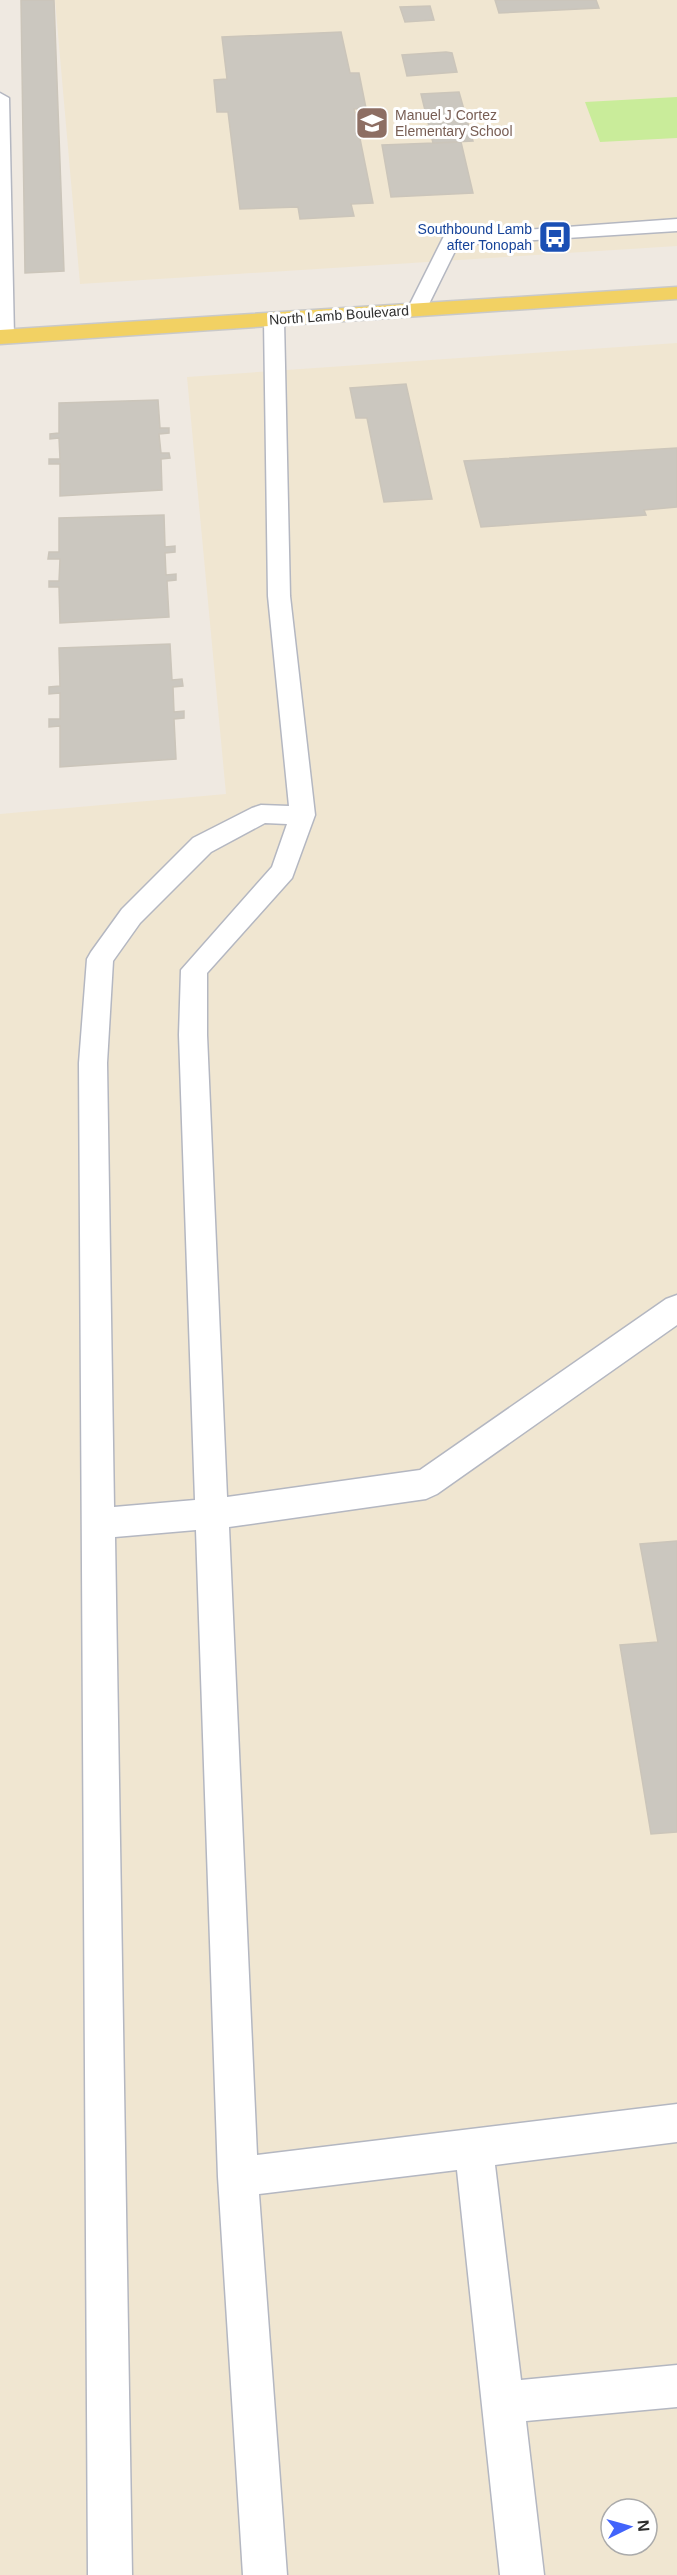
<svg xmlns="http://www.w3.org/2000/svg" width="677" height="2575" viewBox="0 0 677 2575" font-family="Arial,sans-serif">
<rect width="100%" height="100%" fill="#efe9e1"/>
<!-- education -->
<path fill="#f0e6d1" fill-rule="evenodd" d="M55,0H677V246L80,284Z
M677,343V2575H0V814L226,794L187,377ZM611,2509H647V2545H611Z"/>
<!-- pitch -->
<path fill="#c9ec9a" d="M677,97V138L600,142L585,102Z"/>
<!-- building -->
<path fill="#cbc7bf" stroke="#cbc5ba" stroke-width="1.5" d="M21,0H54L64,271L25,273Z
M495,0H596L599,8L499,13Z
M430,6L434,20L405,22L400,7Z
M341,32L350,73H359L366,108L354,109L373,203L351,204L354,216L300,219L298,207L240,209L228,112H217L214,80L227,79L222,37Z
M446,52L452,53L457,72L407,76L402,55Z
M459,92L473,141L433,143L421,94Z
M461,142L473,193L391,197L382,145Z
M406,384L432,499L384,502L367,418H356L350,388Z
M158,400L160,428H169V433L159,434L161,453H169L170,458L161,459L162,490L60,496V464H49V459H60L59,438L50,439V434L59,433V403Z
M677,448V507L644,510L646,515L481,527L464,461Z
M164,515L165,547L175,546V552L165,553L166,575L176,574V580L167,581L169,617L60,623L59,587H49V581H59L60,559H48L49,552H59V518Z
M170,644L172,680L182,679L183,686L173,687L174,712L184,711V718L174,719L176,759L60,767V726L49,727V719H60V693L49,694V687L60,686L59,648Z
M677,1541V1832L651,1834L620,1645L658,1642L640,1544Z"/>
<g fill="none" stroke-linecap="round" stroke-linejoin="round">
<defs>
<path id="service" d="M0,93L9,98L14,337L11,341L0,342Z
M677,219V231L458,245L424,314H410L407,310L444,236Z
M274,314L281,316L284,320L290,596L315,815L292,878L207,973V1035L227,1497L420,1470L666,1299L677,1295V1325L437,1494L426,1499L229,1527L257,2155L677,2104V2142L495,2165L521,2380L677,2365V2407L526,2421L544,2575H500L457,2170L259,2194L287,2575H243L218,2177L196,1530L115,1537L132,2575H88L79,1063L87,959L91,952L122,909L193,838L252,808L261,805L289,806L268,596L264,320L267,316ZM265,823L287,824L272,867L181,970L179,1035L195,1500L114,1507L107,1063L113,961L140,923L211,852Z"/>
<path id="primary" d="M677,287V299L0,344V330Z"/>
</defs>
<!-- service casing -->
<use href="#service" stroke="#b4b7c1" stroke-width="3"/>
<!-- primary casing -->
<use href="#primary" stroke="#c9c9c9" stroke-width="3"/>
<!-- service -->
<use href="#service" fill="#fff" fill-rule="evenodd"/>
<!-- primary -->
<use href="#primary" fill="#f2d163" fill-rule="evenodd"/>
</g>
<!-- icons -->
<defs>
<symbol id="school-square" viewBox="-11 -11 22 22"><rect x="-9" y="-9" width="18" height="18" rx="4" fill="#8d6e63" stroke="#fff"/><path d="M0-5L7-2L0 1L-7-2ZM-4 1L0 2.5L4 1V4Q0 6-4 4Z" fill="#fff"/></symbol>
<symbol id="bus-square" viewBox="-11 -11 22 22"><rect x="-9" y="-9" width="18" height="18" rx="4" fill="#1a4fb4" stroke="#fff"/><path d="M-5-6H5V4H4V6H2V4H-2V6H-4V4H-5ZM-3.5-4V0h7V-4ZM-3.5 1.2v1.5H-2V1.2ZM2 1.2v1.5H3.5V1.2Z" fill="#fff"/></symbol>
</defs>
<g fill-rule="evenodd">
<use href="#school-square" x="353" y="104" width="38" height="38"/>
<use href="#bus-square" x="536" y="218" width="38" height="38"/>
</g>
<g text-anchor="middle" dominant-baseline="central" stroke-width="6" stroke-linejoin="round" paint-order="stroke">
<!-- far-education labels -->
<g font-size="14" fill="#785e54" stroke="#fff" text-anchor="start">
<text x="395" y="115">Manuel J Cortez<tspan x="395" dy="16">Elementary School</tspan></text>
</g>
<!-- far-transit labels -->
<g font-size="14" fill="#164399" stroke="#fff" text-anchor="end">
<text x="532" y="229">Southbound Lamb<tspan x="532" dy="16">after Tonopah</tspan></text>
</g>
<!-- far-street labels -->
<g font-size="14" fill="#2e2e2e" stroke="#fff">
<text transform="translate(339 315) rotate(-4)">North Lamb Boulevard</text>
</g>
</g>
<!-- north arrow -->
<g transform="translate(629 2527) rotate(85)"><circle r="28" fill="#ffffff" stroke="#ababab" stroke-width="1.5"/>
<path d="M0-4.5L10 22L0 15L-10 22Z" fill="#4264fb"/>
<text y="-9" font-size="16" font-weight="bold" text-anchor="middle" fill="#2e2e2e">N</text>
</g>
</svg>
